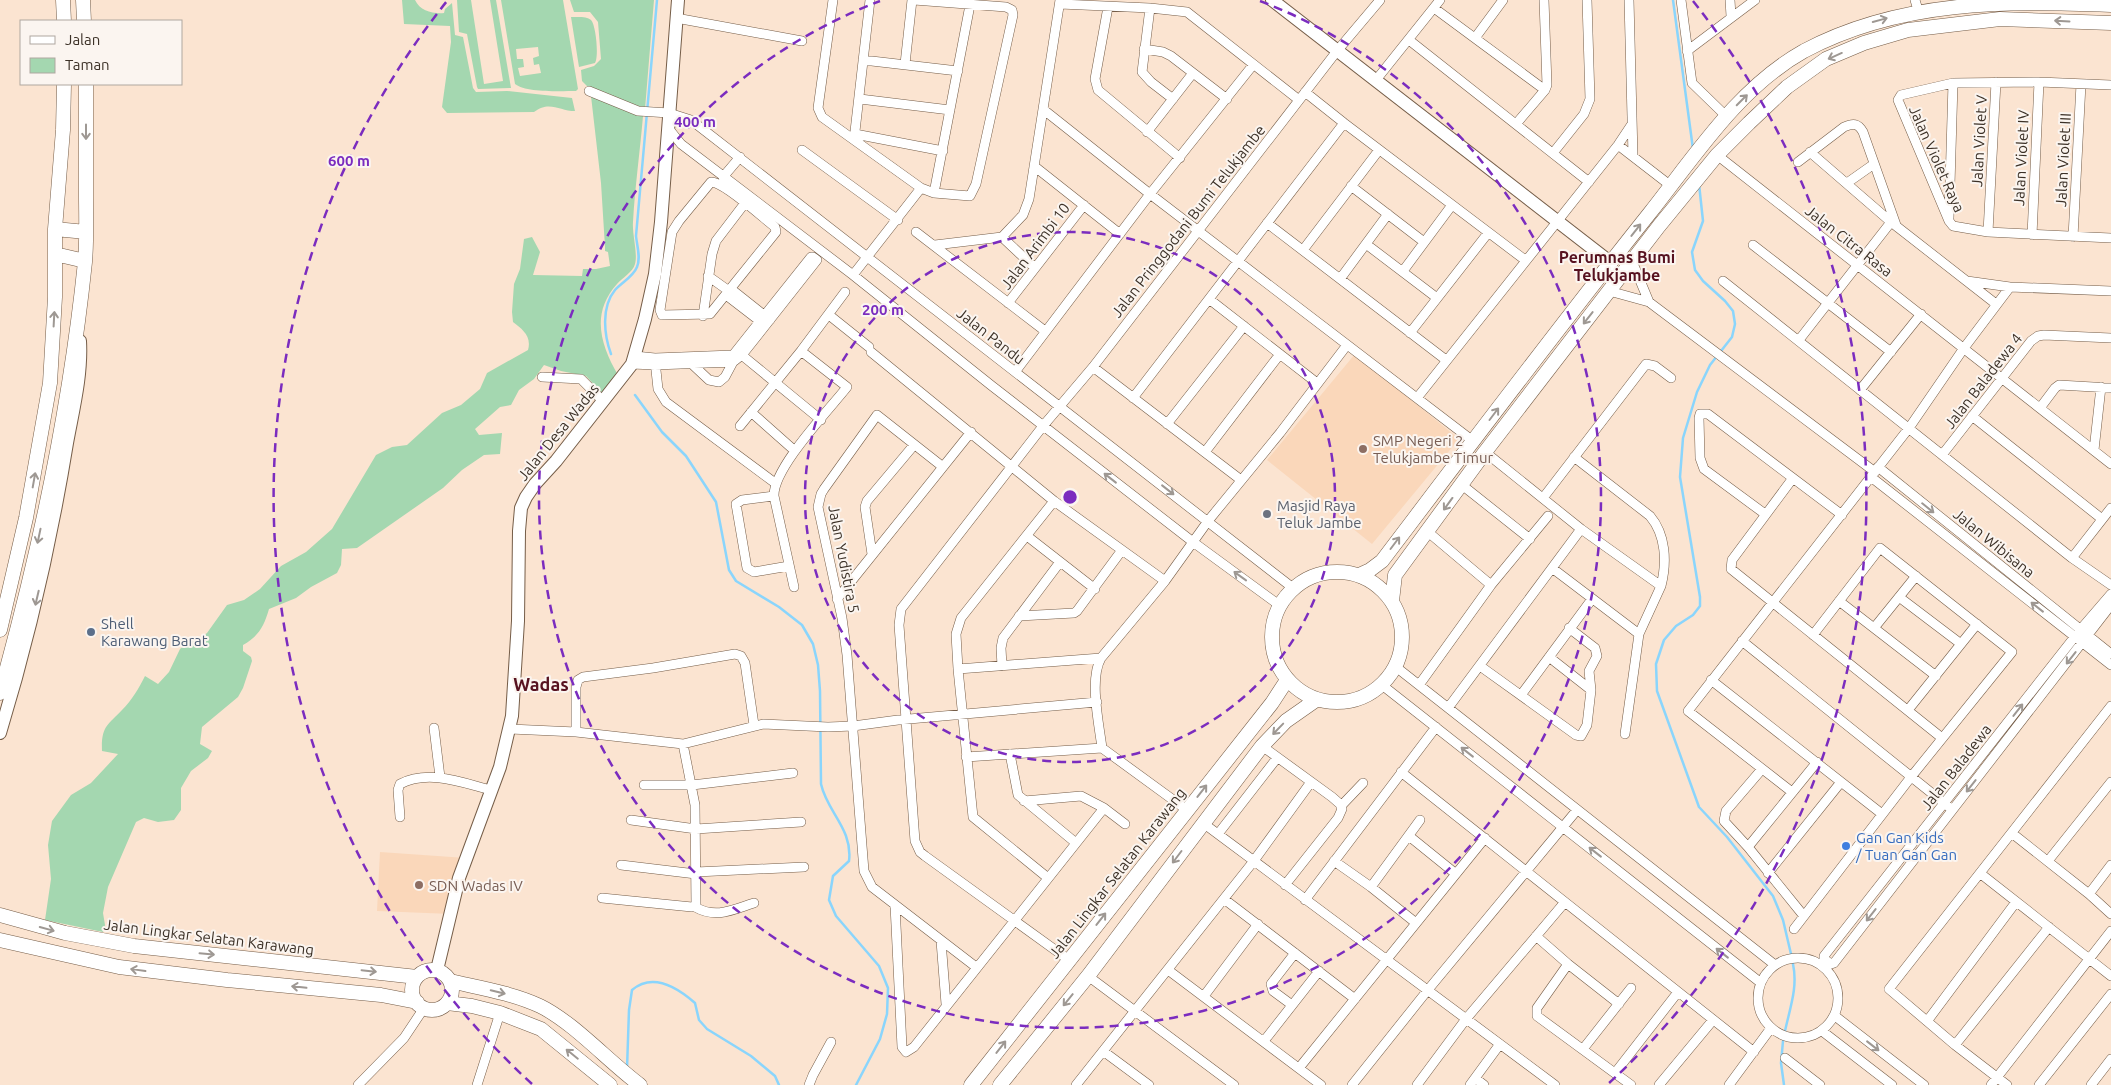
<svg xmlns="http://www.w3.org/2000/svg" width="2111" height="1085" viewBox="0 0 2111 1085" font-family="Ubuntu,sans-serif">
<rect width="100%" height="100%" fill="#fbe4d1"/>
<!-- built -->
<path fill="#fad7ba" d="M1355,354L1459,439L1372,544L1267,460Z
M380,852L466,858L451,914L377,911Z"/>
<!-- green -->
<path fill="#a4d7b0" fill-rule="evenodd" d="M402,0H415C420,11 433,14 444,13L445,9L452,3L455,35L463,37L473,88L476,92L507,91L572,98L575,111C560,111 549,100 534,112L447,113L442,107L451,42L450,26L404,24Z
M457,0H471L484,84L503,81L490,0H496L511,88L478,89L477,87L467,34L459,32Z
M501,0H563L578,89L576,91C562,91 526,93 515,84ZM538,47L539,56L533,58L534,65L539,64L541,73L520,76L518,68L524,67L523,59H517L516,49Z
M570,0H654L645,109L588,87L582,81L581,70L594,66L601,59L598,22L590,12H574Z
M571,17C577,17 587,16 591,20C596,25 599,57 595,63L579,67Z
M591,96L643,116C640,151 635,187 633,222C632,234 638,254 635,264C633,272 622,278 617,284C591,313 600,344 618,375L602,393L586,376L561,371L544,365L534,379L519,390L511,405L500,407L475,429L479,435L502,433L500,454L484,455L462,470L443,488L357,548L342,549L341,565L337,573L311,587L296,598L269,609C264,626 259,636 243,645V651L251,657L252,661L243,688L238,697L202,727L200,744L212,751L208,758L191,771L181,788V810L174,820L158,822L144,818L136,822L108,887L103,913L105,925L103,932L45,920L51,879L48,845L52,821L71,795L91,783L118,754L102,751C101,726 108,725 122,710C132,700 139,688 145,676L158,684L169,672L180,649L189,641L198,639L207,633L227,605L244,600L260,589L281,566L306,552L332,529L376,455L392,447L407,445L442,413L461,405L480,389L487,373L528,350C532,336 522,329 513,322L512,312L514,284L520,269L524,239L532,237L540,252L533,275L582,276L583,269H596L610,266L608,252L605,251V247L601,183Z"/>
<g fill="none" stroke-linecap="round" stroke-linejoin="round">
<!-- stream -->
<path stroke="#8ad5fc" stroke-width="2.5" d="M1673,0L1693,149
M1699,184L1703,221L1692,252L1695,270L1703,281L1725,301L1733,311L1735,324L1732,337L1710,365L1697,392L1683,438L1680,477L1700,597V606L1693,615L1676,626L1664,640L1656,664L1657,691L1699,807L1727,837L1773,896L1783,920L1791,954
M611,354C604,335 601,307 615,290C622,282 633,277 637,267C641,258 637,246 636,236L657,0
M635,395L662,432L686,456L716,502L729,570L736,581L779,607L802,625L813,644L818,665L820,691L821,784C827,812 853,829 849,861L833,876L829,900L836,916L879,966L888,988L887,1014L880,1039L856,1085
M1785,1031C1790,1008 1798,987 1793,964
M1783,1041L1781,1063L1784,1085
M627,1069L629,1010L632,990C653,972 678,988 695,1003L699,1020L707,1029L751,1056L775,1076L779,1085"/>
<defs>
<path id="street" d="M833,0L818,108L822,117L921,188L934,193L970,196L976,184L1013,15L1012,10L1006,7L914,0
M1629,0L1633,156
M1681,0L1692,83L1726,116
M1730,0L1731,16
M1915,0L1918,10
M1060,4L1150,8L1187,12L1299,100
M1108,7L1095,79L1098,90L1180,158
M1150,8L1142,72L1151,82L1173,99
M1434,8L1545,90
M676,18L802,41
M1475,38L1503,0
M1409,40L1589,182
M1144,49L1163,52L1171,56L1227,99
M1687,51L1755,0
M863,60L958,71
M905,64L912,0
M1376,80L1440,0
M2111,85L2039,82L1953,83L1901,95L1898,100L1949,221L1953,226L1988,232L2111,238
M589,91L638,111L669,113L691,120L1293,588
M1305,92L1344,123L1525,260
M860,99L950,110
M1044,110L1150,194L1473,441
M1516,124L1545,90L1547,85L1544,0
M669,129L681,144L853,275L992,386L1193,542L1279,605
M1147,132L1193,73
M855,134L943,151
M854,140L870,0
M1618,145L1671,186
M802,150L898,220
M1810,152L1891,222L1996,304
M1553,153L1584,114L1590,99L1587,0
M1717,155L2111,464
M1798,162L1844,127C1853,123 1858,123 1863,132L1896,225
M1034,166L1120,234
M723,177L740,157
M711,182C724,182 762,217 775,227L776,232L710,314L662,315L660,310L672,232L679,221Z
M1847,183L1874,164
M1351,186L1424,242
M934,193L970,5
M1949,218L1953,83
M1267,223L1446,360
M916,232L1045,331
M1988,232L1996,82
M2032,235L2039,82
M1002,237L1035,268
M2073,237L2081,84
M1366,244L1437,298
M935,245L1002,237L1023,215L1029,199L1060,0
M1753,245L1891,352
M1303,250L1379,150
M1632,261L1649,302
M1403,271L1452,205
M853,275L921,188
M708,276L729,291
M1340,279L1388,214
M1723,281L2072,558L2111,585
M1967,281L2010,287L2111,291
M731,289L770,320
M1609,291L1649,302L1875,472
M726,295L765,325
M1209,299L1317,383
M1008,303L1084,205
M829,315L869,347
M703,316L712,254L716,241L745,203
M1410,333L1488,233
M1799,340L1891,222
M738,352L821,420
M871,352L1054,501L1165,581
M655,361L658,389L666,402L775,483
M694,362L693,365L709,380L719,382L725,377L733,362L732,359
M632,364L655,365L733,362L742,355L817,260L813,257H811L733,355L655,358L635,356
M1093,367L1241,480
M1015,372L1150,194L1253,65
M542,377L581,379L603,401
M1860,390L1921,314
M1133,398L1344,123
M1417,398L1618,145L1632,124
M2040,408L2055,388L2059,385L2111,388
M751,412L795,451
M1972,416L2102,519
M1167,424L1244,326
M740,426L801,351L845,292
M2094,450L2101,387
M1205,452L1280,354
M1485,452L1581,529L1661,586L1639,634L1625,734
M1942,455L2031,341L2038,336L2044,335L2111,338
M1574,457L1650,516C1666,535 1667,562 1661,586
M943,467L877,415L824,489L821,494L818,507L842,618L847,655L864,871L872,887L976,967
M1878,467L2111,654
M1871,477L2111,665
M1793,478L1732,560L1731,569L1942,738
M1462,485L1530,539
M774,496L742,500L736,504L747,568L754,572L789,566
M1543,498L1646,364L1655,366L1671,378
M1765,514L1704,469L1700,458L1699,418L1700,414H1708L1842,515
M1428,532L1491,585
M1027,536L1095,589
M872,554L865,507L867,501L914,445
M2072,558L2111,508
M1552,568L1639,634
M794,587L774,496C773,468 829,410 847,387L801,351
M2111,594L2080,630L1824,956V959L1831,964L1834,963L2111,605
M1899,597L1961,644
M837,599L971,432
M1839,601L1936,676
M1019,616L1074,613L1077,611L1122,550
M1874,628L1916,576
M1742,641L1949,807
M1549,657L1591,690
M1002,666L1001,648L1003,638L1060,562
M1480,666L1576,735L1581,736L1587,725L1591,690L1589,671L1597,656L1595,648L1569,628
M1396,667L1775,965
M958,669L1101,658
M1711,680L1882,814
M1382,685L1761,983
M1419,685L1491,585L1548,516
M1521,695L1592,599
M1448,708L1581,529
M1908,710L1977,624
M434,728L440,777
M510,729L576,732L683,744L763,724L828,727L853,726L898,720L1097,702
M576,732V687L578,680L583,677L653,668L735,654L741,656L745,663L754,725
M1262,746L1332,797L1340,804L1342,809L1338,818L1285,885
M1010,754L1018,795L1076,843
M966,757L1102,748
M1762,769L1726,811L1724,821L1748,847L1803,915
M1401,772L1754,1052
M644,785H692L793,773
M1792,792L1688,711L1909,428L1964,348L2010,287
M1024,801L1081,796L1104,808L1125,824
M1341,806L1363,783
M1187,810L1102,748C1099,724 1089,679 1101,658L1165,581L1208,521L1280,433L1347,345
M400,817L398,790L400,784C429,769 463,783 491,790
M631,820L696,829L801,822
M1203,823L1555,1085
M1218,834L1277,758
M2013,834L2089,894L2111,914
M1409,836L1456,874
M1748,847L1817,762
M1334,861L1371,887L1416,923
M2048,861L2111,782
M621,865L696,874
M696,872L804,867
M1768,873L1841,782
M1981,874L2111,976
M1048,878L973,817L958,669L956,634L961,618L1054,501
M1371,887L1420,820
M2089,894L2111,865
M602,898L692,907L696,906L695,805L683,744
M1224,899L1355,999
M1305,900L1436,727
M895,905L902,1047L906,1052L914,1047L1104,808
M695,907C716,919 732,910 754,903
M1794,929L1911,777L2012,652L1880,548L1813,635
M1536,936L1568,964L1619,1004
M941,941L946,1004
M1758 998a40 40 0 1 1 80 0a40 40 0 1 1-80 0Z
M1069,960L925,856L920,852L915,841L899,625L901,609L1043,426L1093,367L1337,51L1380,0
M1568,964L1537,1008V1016L1631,1085
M1168,970L1321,1085
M1088,976L1234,1085
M1204,996L1258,924
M1292,1005L1273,991L1271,984L1295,953
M1835,1016L1924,1085
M1928,1020L2016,902
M1822,1031L1892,1085
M1264,1041L1319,971
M1955,1045L2049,927
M1583,1049L1631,988
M1103,1051L1149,1085
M1785,1058L1820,1085
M1299,1068L1485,838
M1615,1073L1678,992
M1475,1078L1484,1085
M358,1085L404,1038L424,1008
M477,1085L500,1013
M809,1085L813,1075L831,1042
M1076,1085L1253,862L1311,782
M1352,1085L1427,991L1577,810
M1417,1085L1466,1019L1565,902
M1470,1085L1500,1044
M1659,1085L1713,1020
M1729,1085L1771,1028
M1991,1085L2111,931
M2007,1085L1955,1045L1889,989L2111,706
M2039,1085L2111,994
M2091,1085L2111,1059"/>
<path id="secondary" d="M1272,0L1610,262
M0,733C29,638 51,541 67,443C73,410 82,375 80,341
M437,970L459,878L500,767L512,716L518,621L519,531L521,508L526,497L535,484L556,461L632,364L645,319L655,274L661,222L678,0"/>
<path id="primary" d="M63,0L64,21
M83,0L84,21
M55,229L86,232
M55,254L85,261
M1272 637a65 65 0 1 1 130 0a65 65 0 1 1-130 0Z
M1359,575L1370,570L1382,561C1470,445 1558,328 1649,214C1695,156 1738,88 1804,51C1900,0 2005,1 2111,5
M1392,601L1395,575L1485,452L1659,226L1717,155L1749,123L1787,87L1826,59L1864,43L1908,30L2000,19L2111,23
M0,630L26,518L50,383L55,297V229L63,130L64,84
M0,693C39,554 70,407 85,262C87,239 86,216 86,194C86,157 86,120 86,84
M0,915L65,933L134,946L417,977
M0,940L119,967L227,980L381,995L417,1002
M412 990a20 20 0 1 1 40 0a20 20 0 1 1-40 0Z
M450,981C480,988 512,993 540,1006C573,1022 609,1062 640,1085
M447,1003L472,1006L500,1013L541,1029L610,1085
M971,1085L1272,703L1287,680
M1000,1085L1088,976L1262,746L1286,721L1316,700"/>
</defs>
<!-- street casing -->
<use href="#street" stroke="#755d48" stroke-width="10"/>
<!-- secondary casing -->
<use href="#secondary" stroke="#755d48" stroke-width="14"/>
<!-- primary casing -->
<use href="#primary" stroke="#755d48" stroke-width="15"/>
<!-- street -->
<use href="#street" stroke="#fff" stroke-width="9"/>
<!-- secondary -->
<use href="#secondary" stroke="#fff" stroke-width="12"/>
<!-- primary -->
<use href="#primary" stroke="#fff" stroke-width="14"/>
</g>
<!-- one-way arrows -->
<defs><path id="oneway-shaft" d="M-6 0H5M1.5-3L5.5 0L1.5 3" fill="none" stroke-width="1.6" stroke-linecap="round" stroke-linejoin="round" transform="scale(1.25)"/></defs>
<g stroke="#9e9893">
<use href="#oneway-shaft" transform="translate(1880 20) rotate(-15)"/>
<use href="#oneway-shaft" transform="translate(2062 21) rotate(-177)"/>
<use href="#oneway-shaft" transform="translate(1835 56) rotate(156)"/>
<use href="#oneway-shaft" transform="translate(1742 100) rotate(-45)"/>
<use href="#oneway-shaft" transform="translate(86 132) rotate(90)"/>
<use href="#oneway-shaft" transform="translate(1636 230) rotate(-52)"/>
<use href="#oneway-shaft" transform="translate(1588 318) rotate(128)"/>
<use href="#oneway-shaft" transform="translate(54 319) rotate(-87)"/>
<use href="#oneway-shaft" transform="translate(1494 414) rotate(-53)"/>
<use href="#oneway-shaft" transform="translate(1110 478) rotate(-142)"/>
<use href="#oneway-shaft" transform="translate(34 480) rotate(-80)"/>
<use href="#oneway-shaft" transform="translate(1168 490) rotate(38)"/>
<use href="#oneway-shaft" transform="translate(1448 504) rotate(126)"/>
<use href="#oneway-shaft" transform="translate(1928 508) rotate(39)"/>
<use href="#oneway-shaft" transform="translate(39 536) rotate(102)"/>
<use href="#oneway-shaft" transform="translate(1395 543) rotate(-53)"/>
<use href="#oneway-shaft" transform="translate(1240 576) rotate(-144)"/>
<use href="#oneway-shaft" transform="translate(37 598) rotate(103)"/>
<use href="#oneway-shaft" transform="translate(2037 607) rotate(-142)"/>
<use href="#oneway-shaft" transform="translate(2071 658) rotate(128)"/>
<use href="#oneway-shaft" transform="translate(2018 710) rotate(-52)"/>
<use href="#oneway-shaft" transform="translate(1278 729) rotate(134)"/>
<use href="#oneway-shaft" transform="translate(1467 752) rotate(-142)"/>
<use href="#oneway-shaft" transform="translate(1971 786) rotate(128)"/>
<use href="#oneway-shaft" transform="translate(1202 791) rotate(-52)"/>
<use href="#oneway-shaft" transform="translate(1595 852) rotate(-142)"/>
<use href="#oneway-shaft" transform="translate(1177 857) rotate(127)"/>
<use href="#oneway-shaft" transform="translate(1871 915) rotate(128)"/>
<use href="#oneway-shaft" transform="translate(1101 919) rotate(-52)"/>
<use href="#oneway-shaft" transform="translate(47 929) rotate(15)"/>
<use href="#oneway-shaft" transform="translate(1722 953) rotate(-142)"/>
<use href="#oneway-shaft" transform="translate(207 954) rotate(5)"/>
<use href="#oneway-shaft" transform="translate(138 970) rotate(-172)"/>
<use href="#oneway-shaft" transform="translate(369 971) rotate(6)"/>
<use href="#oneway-shaft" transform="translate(299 987) rotate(-174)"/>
<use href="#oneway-shaft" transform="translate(498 992) rotate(14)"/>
<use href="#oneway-shaft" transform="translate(1068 1000) rotate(129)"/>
<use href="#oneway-shaft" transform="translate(1873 1046) rotate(38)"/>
<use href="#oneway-shaft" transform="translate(1001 1047) rotate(-52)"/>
<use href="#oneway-shaft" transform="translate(572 1054) rotate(-141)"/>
</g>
<!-- distance rings -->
<g fill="none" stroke="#7b2cbf" stroke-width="2.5" stroke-dasharray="9 6">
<circle cx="1070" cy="497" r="265"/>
<path d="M1260 1A531 531 0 1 1 880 1"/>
<path d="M532 1084A796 796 0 0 1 447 1M1693 1A796 796 0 0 1 1608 1084"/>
</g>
<!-- markers -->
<g fill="#8d6e63" stroke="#fbf5f0" stroke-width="2">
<circle cx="1363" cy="449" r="5"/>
<circle cx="419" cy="885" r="5"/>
</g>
<circle fill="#6b7280" stroke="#fbf5f0" stroke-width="2" cx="1267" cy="514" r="5"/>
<circle fill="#5c6f8a" stroke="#fbf5f0" stroke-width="2" cx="91" cy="632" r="5"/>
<circle fill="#3f7fe0" stroke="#fbf5f0" stroke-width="2" cx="1846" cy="846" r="5"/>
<g text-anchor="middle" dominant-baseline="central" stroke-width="4" stroke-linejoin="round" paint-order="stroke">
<!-- street labels -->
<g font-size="15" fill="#3c3127" stroke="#fbf5f0">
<text transform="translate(1979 141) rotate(-87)">Jalan Violet V</text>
<text transform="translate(2021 158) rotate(-87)">Jalan Violet IV</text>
<text transform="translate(1937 159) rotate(66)">Jalan Violet Raya</text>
<text transform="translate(2063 160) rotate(-87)">Jalan Violet III</text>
<text transform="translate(1188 221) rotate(-52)">Jalan Pringgodani Bumi Telukjambe</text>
<text transform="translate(1849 241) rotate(38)">Jalan Citra Rasa</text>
<text transform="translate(1035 246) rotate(-53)">Jalan Arimbi 10</text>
<text transform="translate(991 336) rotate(38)">Jalan Pandu</text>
<text transform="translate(1983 381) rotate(-52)">Jalan Baladewa 4</text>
<text transform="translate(558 432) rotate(-51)">Jalan Desa Wadas</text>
<text transform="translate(1994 543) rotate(39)">Jalan Wibisana</text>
<text transform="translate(844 559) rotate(79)">Jalan Yudistira 5</text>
<text transform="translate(1956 767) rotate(-52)">Jalan Baladewa</text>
<text transform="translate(1117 873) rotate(-52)">Jalan Lingkar Selatan Karawang</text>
<text transform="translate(209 937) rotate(7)">Jalan Lingkar Selatan Karawang</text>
</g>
<!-- education labels -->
<g font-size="15" fill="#785e54" stroke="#fbf5f0" text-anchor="start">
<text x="1373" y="440">SMP Negeri 2<tspan x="1373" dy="17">Telukjambe Timur</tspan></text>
<text x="429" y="885">SDN Wadas IV</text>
</g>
<!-- worship labels -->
<g font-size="15" fill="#5b616d" stroke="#fbf5f0" text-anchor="start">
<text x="1277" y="505">Masjid Raya<tspan x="1277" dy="17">Teluk Jambe</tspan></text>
</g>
<!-- service labels -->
<g font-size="15" fill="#4e5e75" stroke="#fbf5f0" text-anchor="start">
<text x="101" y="623">Shell<tspan x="101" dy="17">Karawang Barat</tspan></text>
</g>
<!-- shop labels -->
<g font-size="15" fill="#366cbe" stroke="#fbf5f0" text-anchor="start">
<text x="1856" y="837">Gan Gan Kids<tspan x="1856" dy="17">/ Tuan Gan Gan</tspan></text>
</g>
<!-- neighbourhood labels -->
<g font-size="16" font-weight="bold" fill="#571220" stroke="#fbf5f0">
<text x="1617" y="257">Perumnas Bumi<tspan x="1617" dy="18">Telukjambe</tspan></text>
</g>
<!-- quarter labels -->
<g font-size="18" font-weight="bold" fill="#571220" stroke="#fbf5f0">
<text x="541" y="684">Wadas</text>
</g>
</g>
<circle cx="1070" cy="497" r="8" fill="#7b2cbf" stroke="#fbf5f0" stroke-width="2.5"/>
<g font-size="15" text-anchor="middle" font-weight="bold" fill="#7b2cbf" stroke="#fbf5f0" stroke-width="4" stroke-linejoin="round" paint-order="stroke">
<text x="695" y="127">400 m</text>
<text x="349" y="166">600 m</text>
<text x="883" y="315">200 m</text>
</g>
<!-- legend -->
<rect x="20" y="20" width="162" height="65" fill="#fbf5f0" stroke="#afa7a0"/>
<rect x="30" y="36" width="25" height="8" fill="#ffffff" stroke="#afa7a0"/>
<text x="65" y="45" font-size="15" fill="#3c3127">Jalan</text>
<rect x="30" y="58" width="25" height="15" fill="#a4d7b0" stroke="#afa7a0"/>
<text x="65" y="70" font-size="15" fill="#3c3127">Taman</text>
</svg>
